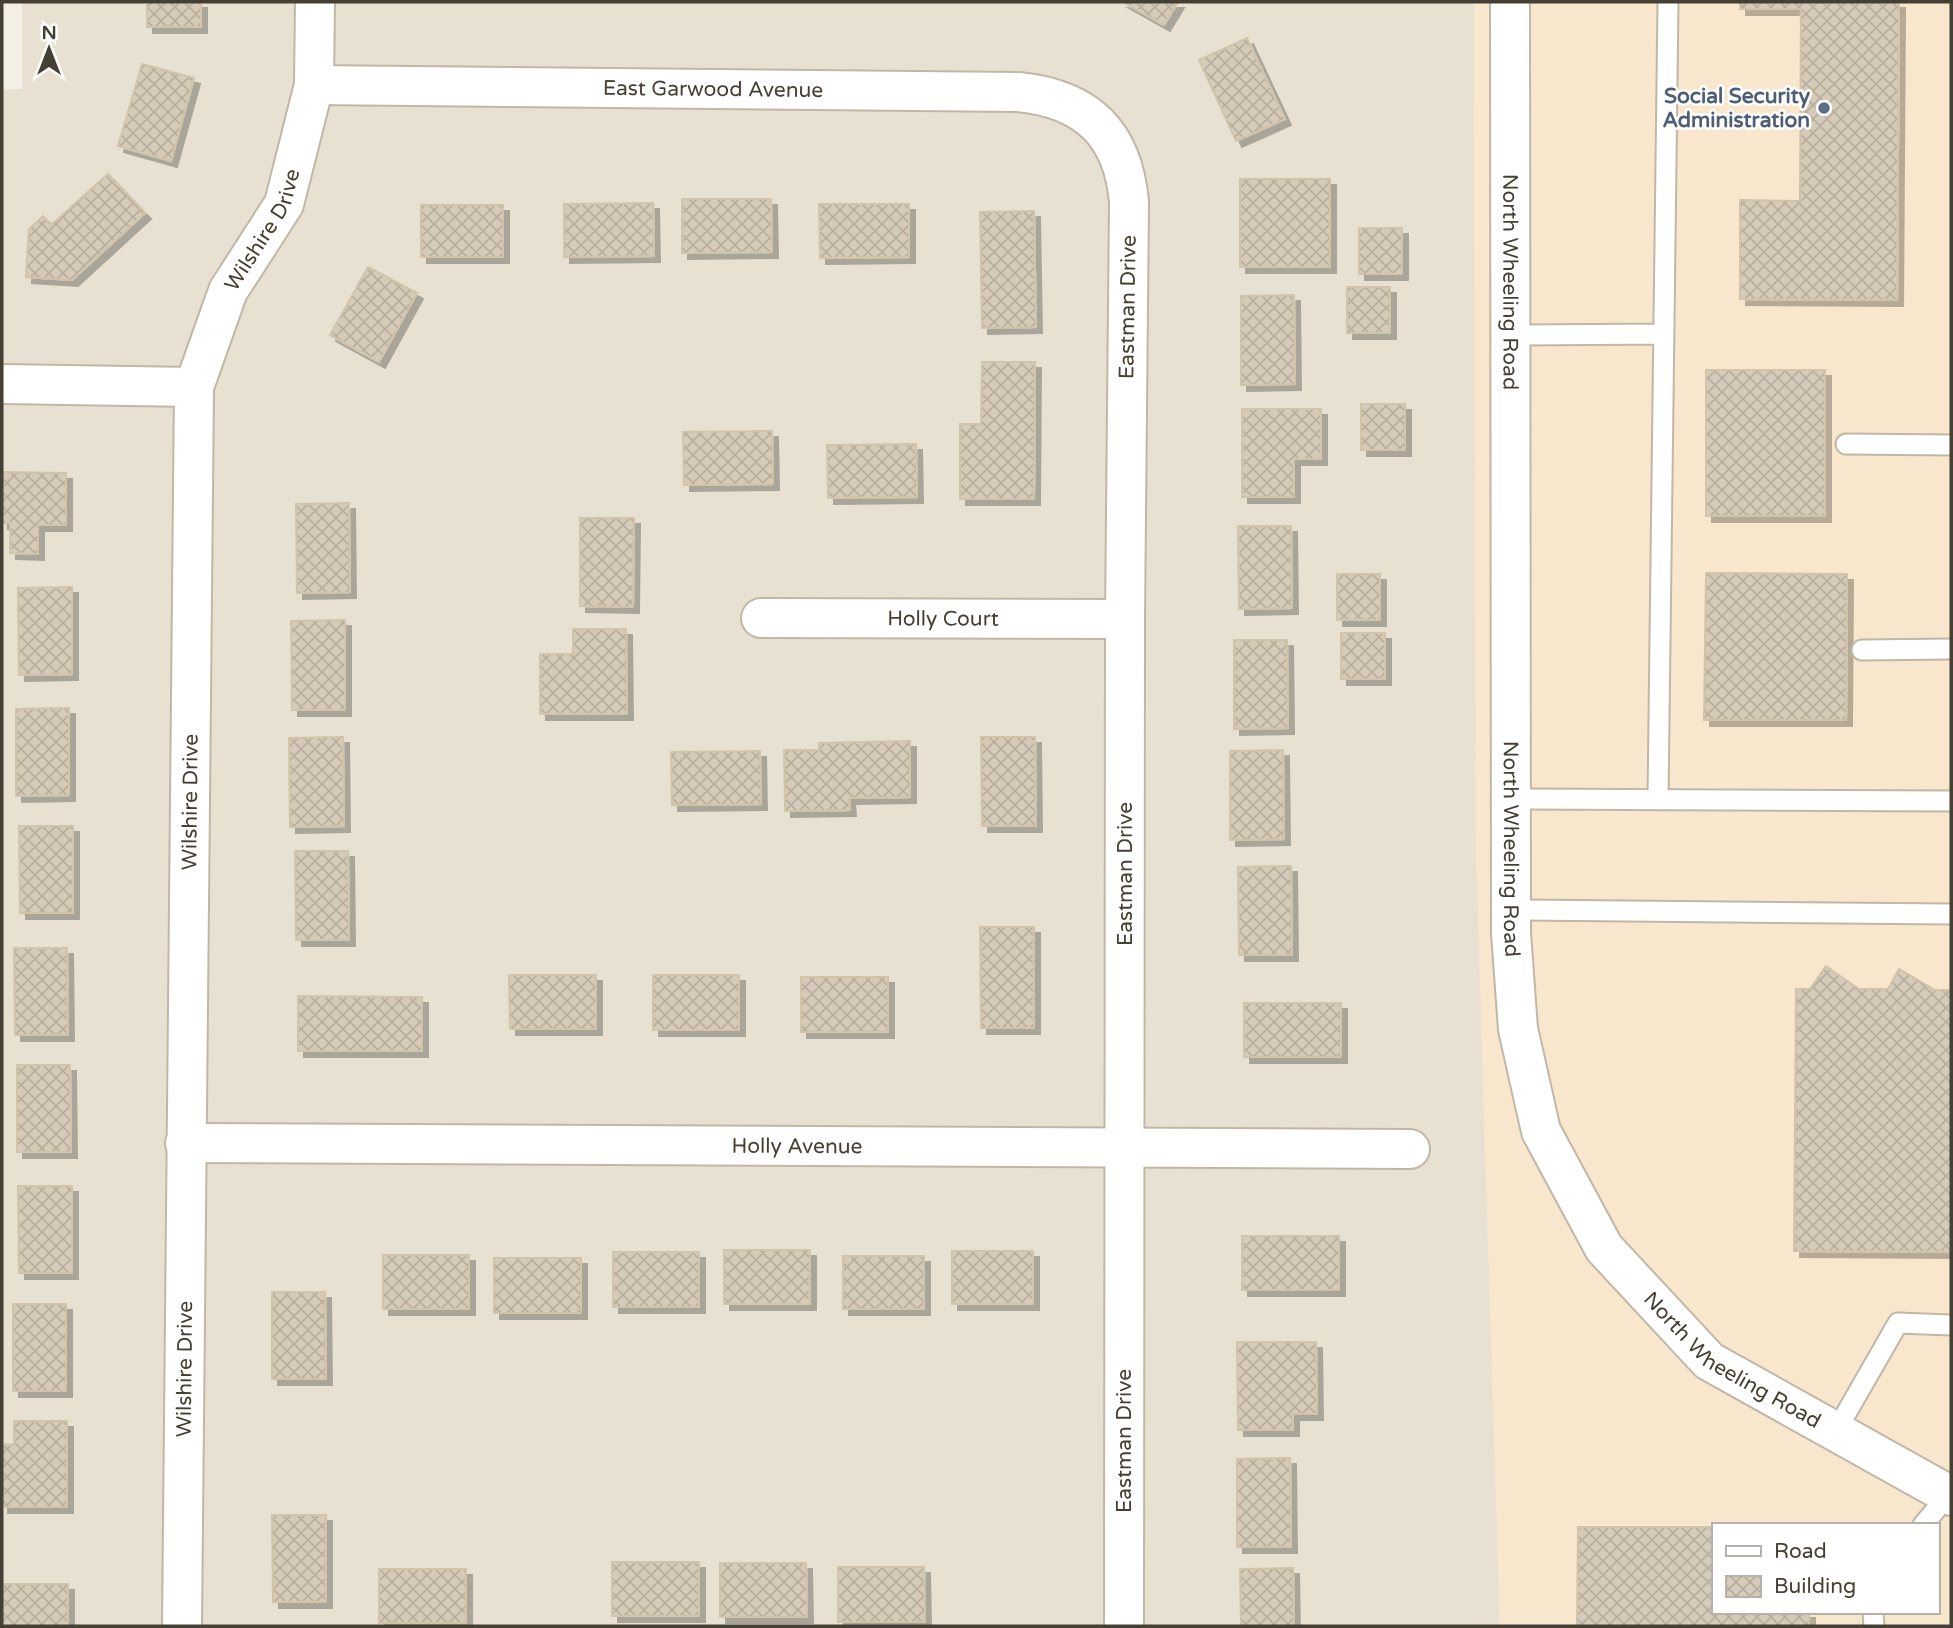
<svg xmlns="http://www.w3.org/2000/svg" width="1953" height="1628" viewBox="0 0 1953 1628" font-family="'Varela Round',sans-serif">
<defs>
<pattern id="building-cross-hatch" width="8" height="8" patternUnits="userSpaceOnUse" patternTransform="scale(1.75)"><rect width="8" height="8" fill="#d6cbb8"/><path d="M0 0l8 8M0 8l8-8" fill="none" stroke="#b9af9f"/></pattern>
<filter id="shadow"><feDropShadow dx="6" dy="6" stdDeviation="0" flood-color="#0004"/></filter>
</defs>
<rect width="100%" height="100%" fill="#f4efe4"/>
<!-- residential -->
<path fill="#e8e1d1" d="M22,2H1474L1476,847L1500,1626H2V89H22Z"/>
<!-- commercial -->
<path fill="#f8e6cd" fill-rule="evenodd" d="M1474,2H1951V1626H1500L1476,847ZM1713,1525H1937V1612H1713Z"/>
<!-- building -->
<path fill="url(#building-cross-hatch)" stroke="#d2c3ab" stroke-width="2" filter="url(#shadow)" d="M147,2H201V27H147Z
M1123,2H1178L1164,25Z
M1740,2H1899L1897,300L1740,299V200L1800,201L1801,9H1740Z
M1247,38L1285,119L1236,141L1199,60Z
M142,64L194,78L171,161L118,146Z
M108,174L145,213L72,280L26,277L29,229L43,216L51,225Z
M1240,179H1330V267H1240Z
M682,199H771L772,252L682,253Z
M653,203L654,256L564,257V204Z
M819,204H909V257L820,258Z
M421,205H503V257H421Z
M1034,211L1036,327L982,328L980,212Z
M1359,228H1402V274H1359Z
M368,267L417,293L379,362L330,335Z
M1347,287H1390V333H1347Z
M1294,295L1295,384L1241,385V296Z
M982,362H1035L1034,499H960V424H981Z
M1706,370H1825V516H1706Z
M1361,404H1405V450H1361Z
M1242,409H1321V459H1294V497H1242Z
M772,431L773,484L684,485L683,432Z
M916,444L917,497L828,498L827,445Z
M2,472L66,473V525H38V554L10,553V523H2Z
M349,503L350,592L297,593L296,504Z
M580,518H634L633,607L580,606Z
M1238,526H1291L1292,608L1239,609Z
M1706,573L1847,574L1846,720H1704Z
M1337,574H1380V620H1337Z
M72,587V674L19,675L18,588Z
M345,620V710H292L291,621Z
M573,629H626L627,714H540V654H573Z
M1341,633H1385V679H1341Z
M1234,640H1287L1288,728L1234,729Z
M69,708V795L16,796V709Z
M343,737L344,826L290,827L289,738Z
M981,737H1035L1036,826H982Z
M910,741V797L849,798L850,810L785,811L784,750H819V743Z
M1283,750L1284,839L1230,840V751Z
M760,751L761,804L672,805L671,752Z
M19,826H73V913H20Z
M295,851H348L349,940H296Z
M1291,866L1292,955H1239L1238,867Z
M980,927H1034V1028H981Z
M14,948H67L68,1035H15Z
M1826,966L1859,989H1888L1899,969L1935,990H1951V1252L1794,1251L1796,989H1810Z
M509,975H596V1029H510Z
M653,975H739V1030H653Z
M801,977H888V1032H801Z
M298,996L422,997V1051H298Z
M1244,1003H1341V1057H1244Z
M17,1065H70L71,1152H17Z
M18,1186H72V1273H19Z
M1242,1236H1339V1290H1242Z
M724,1250H810V1304H724Z
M952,1251H1033V1304H952Z
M613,1252H699V1307H613Z
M383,1255H469V1309H383Z
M843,1256H924V1309H843Z
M494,1258H581V1313H494Z
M272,1292H325L326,1379H272Z
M13,1304H66V1391H13Z
M1237,1342H1316L1317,1414H1293V1430H1238Z
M14,1421H67V1507H2V1445L14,1444Z
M1290,1458L1291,1547H1237V1459Z
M272,1515H326V1602H273Z
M1578,1527H1713V1612H1809V1626H1577Z
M612,1562H699V1616H612Z
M720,1563H806L807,1617H720Z
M838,1567H924L925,1622H838Z
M1293,1568L1294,1626H1241L1240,1569Z
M379,1569H466V1623H379Z
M2,1584H68V1626H2Z"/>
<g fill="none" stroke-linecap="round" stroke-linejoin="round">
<defs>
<path id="service" d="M1510,335L1663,334
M1846,444L1951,445
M1862,650L1951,649
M1511,799L1951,801
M1658,800L1668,2
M1511,910L1951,914
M1836,1431L1898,1323L1951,1325
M1923,1525L1949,1494
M1873,1612L1874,1626"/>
<g id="minor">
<path id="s1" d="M314,85L1019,92C1087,99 1123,134 1129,202L1125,619L1124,1626"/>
<path d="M2,384L194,387"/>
<path id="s2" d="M761,618L1125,619"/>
<path id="s3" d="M185,1143L1410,1149"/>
<path id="s4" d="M182,1626L194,387L228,291L284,204L314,85L315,2"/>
</g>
<g id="tertiary">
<path id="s5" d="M1510,2L1511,933L1518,1029L1541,1131L1604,1248L1709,1361L1951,1496"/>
</g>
</defs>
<!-- service casing -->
<use href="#service" stroke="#c0b7a6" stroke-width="23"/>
<!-- minor casing -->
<use href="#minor" stroke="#c0b7a6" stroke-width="42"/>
<!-- tertiary casing -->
<use href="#tertiary" stroke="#c0b7a6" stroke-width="42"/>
<!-- service -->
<use href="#service" stroke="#fff" stroke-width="19"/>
<!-- minor -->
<use href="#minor" stroke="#fff" stroke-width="38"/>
<!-- tertiary -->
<use href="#tertiary" stroke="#fff" stroke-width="38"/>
</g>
<!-- markers -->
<circle fill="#5c6f8a" stroke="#fff" stroke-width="2.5" cx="1824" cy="108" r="7"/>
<g text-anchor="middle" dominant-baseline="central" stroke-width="5" stroke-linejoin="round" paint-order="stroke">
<!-- street labels -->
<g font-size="21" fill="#463f33" stroke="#fff">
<text stroke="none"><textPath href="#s1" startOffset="399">East Garwood Avenue</textPath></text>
<text stroke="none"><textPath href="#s4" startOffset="1412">Wilshire Drive</textPath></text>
<text stroke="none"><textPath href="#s5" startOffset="280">North Wheeling Road</textPath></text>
<text transform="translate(1128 307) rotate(-89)">Eastman Drive</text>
<text stroke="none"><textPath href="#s2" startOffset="182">Holly Court</textPath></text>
<text stroke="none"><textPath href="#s4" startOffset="824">Wilshire Drive</textPath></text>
<text stroke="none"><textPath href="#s5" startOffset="847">North Wheeling Road</textPath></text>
<text transform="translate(1125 874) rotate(-90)">Eastman Drive</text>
<text stroke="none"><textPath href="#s3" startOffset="612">Holly Avenue</textPath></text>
<text stroke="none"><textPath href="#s5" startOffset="1437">North Wheeling Road</textPath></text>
<text stroke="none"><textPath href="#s4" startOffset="257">Wilshire Drive</textPath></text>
<text transform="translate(1124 1441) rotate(-90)">Eastman Drive</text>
</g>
<!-- service labels -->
<g font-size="21" font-weight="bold" fill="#4e5e75" stroke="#fff" text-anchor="end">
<text x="1810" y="96">Social Security<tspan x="1810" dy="24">Administration</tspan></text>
</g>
</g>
<!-- border -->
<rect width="1953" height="1628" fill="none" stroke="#463f33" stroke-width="7"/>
<!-- legend -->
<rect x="1712" y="1523" width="228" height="91" fill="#ffffff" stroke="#b5b2ad" stroke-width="2"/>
<rect x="1726" y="1546" width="35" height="10" fill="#ffffff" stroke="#b5b2ad" stroke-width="2"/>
<text x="1774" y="1558" font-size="21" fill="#463f33">Road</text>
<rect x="1726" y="1576" width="35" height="21" fill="url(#building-cross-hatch)" stroke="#b5b2ad" stroke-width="2"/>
<text x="1774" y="1593" font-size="21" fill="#463f33">Building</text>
<!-- north arrow -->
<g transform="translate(49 49)" stroke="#ffffff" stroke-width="5" paint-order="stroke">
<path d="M0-5L12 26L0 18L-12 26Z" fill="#463f33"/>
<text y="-10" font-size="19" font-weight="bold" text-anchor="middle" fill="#463f33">N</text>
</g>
</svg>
